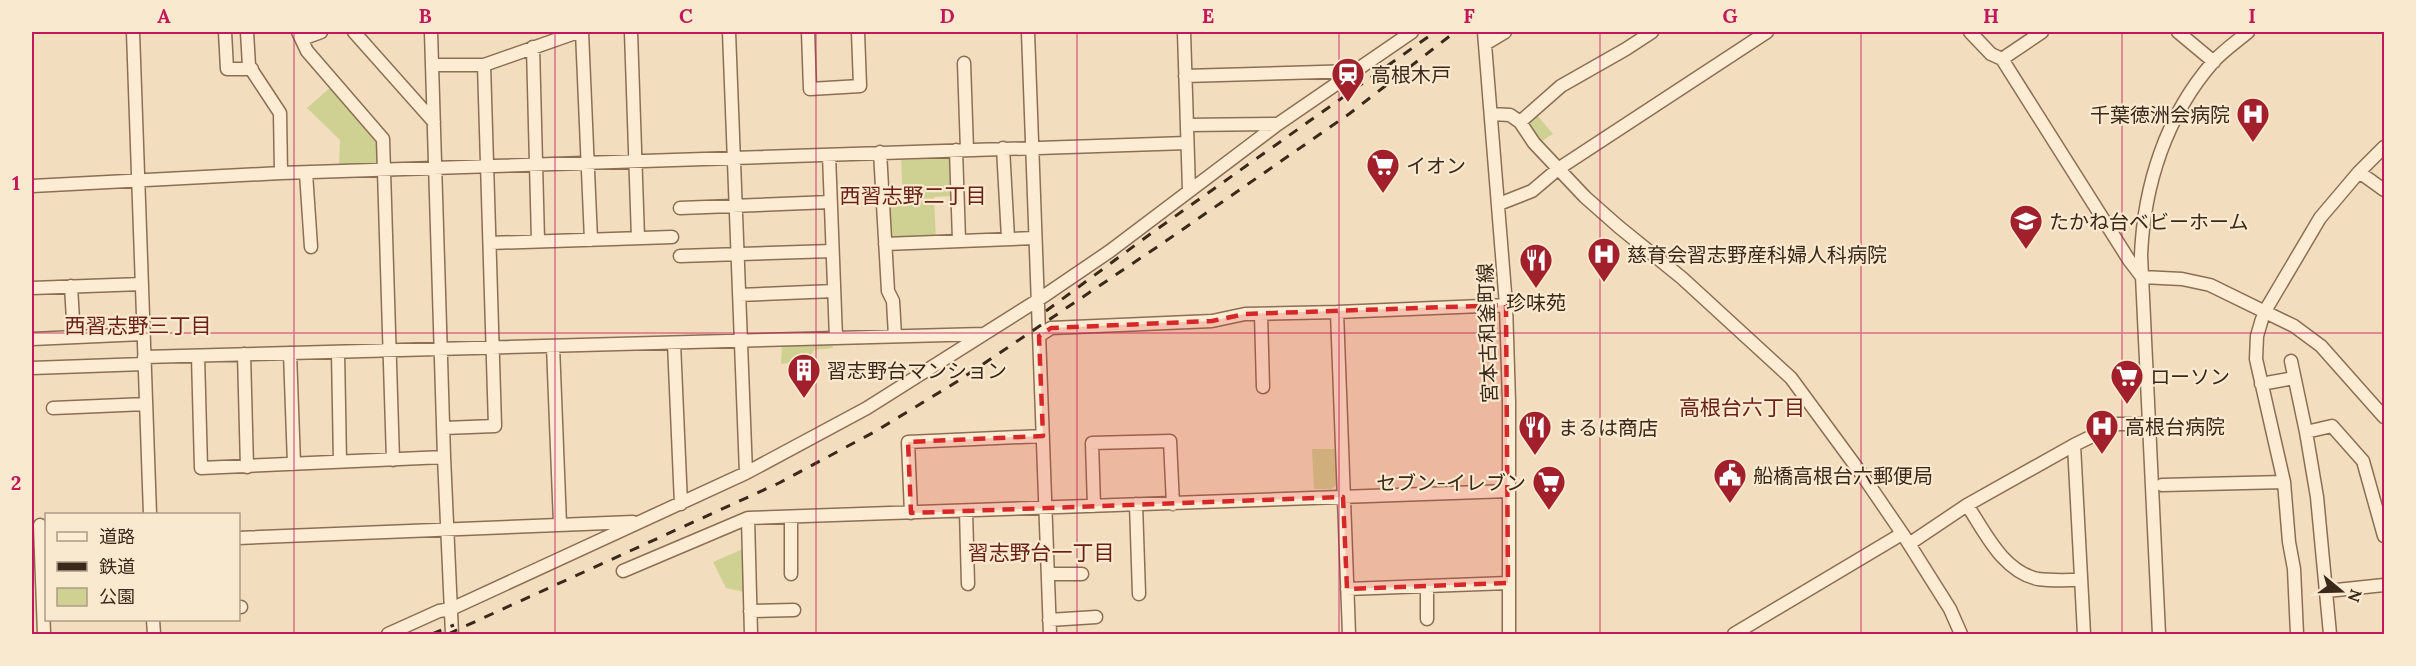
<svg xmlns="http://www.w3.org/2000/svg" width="2416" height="666" viewBox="0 0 2416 666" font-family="Lora,'Noto Sans JP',serif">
<rect width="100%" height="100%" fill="#f2debf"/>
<!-- green -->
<path fill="#cfd192" d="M332,86L379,140L380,160L374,166H339L340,140L307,108Z
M1536,114L1553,134L1542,141L1531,130L1529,121Z
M949,154L953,158L954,196L934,197L936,239L894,241L890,237L887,204L903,203L901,157Z
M832,341L833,348L814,350L808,361L781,364L782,343Z
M1312,449H1335L1337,485L1331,489H1314Z
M743,549L744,592L726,588L713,562Z"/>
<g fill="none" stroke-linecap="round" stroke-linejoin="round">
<defs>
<path id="minor" d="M133,32L150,514
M225,32L227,69H252
M247,32L249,66L280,113L281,173
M298,32L307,51L383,139L393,460
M354,32L434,122
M431,32L444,457L452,634
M582,32L591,240
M631,32L638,238
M729,32L746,473
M808,32L810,89L860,86L858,32
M1028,32L1050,634
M1184,32L1189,190
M1484,32L1506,305L1509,402V634
M1970,32L1991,54L2002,59L2129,260L2142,277L2182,279L2210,285L2294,326L2321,346L2384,417
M2178,32L2214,62
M302,39L321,32
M1485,44L1505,32
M533,47L538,241
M2002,59L2042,32
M964,63L967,150
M432,65H484L578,32
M1185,76L1355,71
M1491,114L1510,115L1520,122L1534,143L1585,197L1619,227L1682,278L1791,378L1863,476L1904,536
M1520,122L1561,86L1626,49L1652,32
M1187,125L1278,124
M1003,148L1008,238
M956,150L959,240
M880,152L888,291L893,301L895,336
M829,155L836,338
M2359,172L2384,190
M306,173L311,247
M32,186L281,173L1187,143
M1499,204L1532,191L1558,169L1767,32
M680,208L830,202
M490,243L672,237
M885,244L1035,238
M680,256L832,251
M71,286L74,337
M32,288L142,284
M739,295L834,291
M2265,311L2320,218L2359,172L2384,147
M1337,312L1349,634
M1261,314L1263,387
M2262,319L2257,336L2256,359L2284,482L2289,542L2294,569L2297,634
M1039,336L1051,328L1212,321L1245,314L1337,312L1506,305
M32,339L143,334
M674,343L681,504
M553,346L560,524
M338,352L340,462
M290,353L294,464
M244,354L247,467
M198,356L201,468L444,457
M144,357L983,334
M2291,361L2306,432L2317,497L2330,634
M32,368L144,364
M2261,384L2294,378
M53,408L146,404
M444,428L495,426L484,65
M2306,432L2332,426L2363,461L2384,536
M2074,445L2084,634
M2162,485L2284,482
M1136,504L1139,594
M1967,505C1985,532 2003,572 2038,579C2052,581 2067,580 2081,580
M1094,506L1092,443L1170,441L1173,504
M966,511L968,584
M911,513L908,442L1043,436
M791,517V574
M40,525L44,634
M238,538L633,522
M1909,544L1967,505L2074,445L2117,424H2148
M623,571L748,518
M1048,574H1082
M1347,589L1508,583
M2327,591L2384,585
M238,607H241
M750,611L794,610
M1427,619V586
M153,620L154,634
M1049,620L1096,617
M388,634L439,611L451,609L746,473L867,408L1038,300L1110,251L1278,124L1412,32
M751,634L748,518L1509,491
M1734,634L1900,535L1904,536L1950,609L1961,634
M2159,634L2141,255C2144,185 2166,116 2213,62C2223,51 2236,42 2248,32"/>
</defs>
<!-- minor casing -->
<use href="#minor" stroke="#8c6e55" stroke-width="15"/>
<!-- minor -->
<use href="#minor" stroke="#fcecd3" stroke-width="12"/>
<!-- rail -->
<path stroke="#3a281b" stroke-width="3" stroke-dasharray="10 10" stroke-linecap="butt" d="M1046,311L1153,232L1435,32
M432,634L454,625
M448,634L779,483L876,431L958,381L1163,243L1349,114L1455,32"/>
</g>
<!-- marked area -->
<path fill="#d62828" fill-opacity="0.2" stroke="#d62828" stroke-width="4.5" stroke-dasharray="12 8" stroke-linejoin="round" d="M1506,305L1508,583L1347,589L1343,497L911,513L908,442L1043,436L1039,336L1051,328L1212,321L1245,314Z"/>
<!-- grid -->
<path fill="none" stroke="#c2185b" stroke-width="1.5" stroke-opacity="0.55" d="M294,32V634M555,32V634M816,32V634M1077,32V634M1339,32V634M1600,32V634M1861,32V634M2122,32V634M32,333H2384"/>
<!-- icons -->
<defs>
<symbol id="station-pin" viewBox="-11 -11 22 30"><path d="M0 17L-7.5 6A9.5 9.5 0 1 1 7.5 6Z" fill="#a1202b" stroke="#f9e9cf"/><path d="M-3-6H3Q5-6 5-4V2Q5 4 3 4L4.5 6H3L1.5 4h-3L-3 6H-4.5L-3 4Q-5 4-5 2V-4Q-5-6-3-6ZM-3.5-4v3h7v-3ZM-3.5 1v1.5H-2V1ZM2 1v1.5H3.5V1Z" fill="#fff"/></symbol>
<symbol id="hospital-pin" viewBox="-11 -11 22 30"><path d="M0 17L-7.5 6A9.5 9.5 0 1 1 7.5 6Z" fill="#a1202b" stroke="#f9e9cf"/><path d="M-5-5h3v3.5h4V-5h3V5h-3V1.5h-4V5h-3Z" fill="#fff"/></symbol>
<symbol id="supermarket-pin" viewBox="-11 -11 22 30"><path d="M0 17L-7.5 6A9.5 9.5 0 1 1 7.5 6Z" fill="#a1202b" stroke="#f9e9cf"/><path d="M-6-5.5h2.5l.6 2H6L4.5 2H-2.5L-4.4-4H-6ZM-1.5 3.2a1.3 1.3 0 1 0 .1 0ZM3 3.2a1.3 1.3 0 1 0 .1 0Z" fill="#fff"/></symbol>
<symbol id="school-pin" viewBox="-11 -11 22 30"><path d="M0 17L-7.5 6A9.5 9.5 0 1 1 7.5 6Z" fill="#a1202b" stroke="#f9e9cf"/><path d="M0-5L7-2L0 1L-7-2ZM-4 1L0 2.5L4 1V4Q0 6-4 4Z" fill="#fff"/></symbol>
<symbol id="restaurant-pin" viewBox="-11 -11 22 30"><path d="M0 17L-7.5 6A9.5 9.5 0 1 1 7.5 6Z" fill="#a1202b" stroke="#f9e9cf"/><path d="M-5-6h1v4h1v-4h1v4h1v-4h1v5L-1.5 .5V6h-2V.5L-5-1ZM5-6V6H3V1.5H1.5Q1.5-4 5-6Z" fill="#fff"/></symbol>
<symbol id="building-pin" viewBox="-11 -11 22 30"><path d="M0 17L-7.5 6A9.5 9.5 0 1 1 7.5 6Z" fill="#a1202b" stroke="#f9e9cf"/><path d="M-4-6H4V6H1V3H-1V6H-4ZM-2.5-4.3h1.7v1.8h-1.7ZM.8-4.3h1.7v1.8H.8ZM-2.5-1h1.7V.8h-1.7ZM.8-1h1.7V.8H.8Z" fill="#fff"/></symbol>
<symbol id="civic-pin" viewBox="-11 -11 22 30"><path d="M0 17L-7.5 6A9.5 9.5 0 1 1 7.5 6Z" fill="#a1202b" stroke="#f9e9cf"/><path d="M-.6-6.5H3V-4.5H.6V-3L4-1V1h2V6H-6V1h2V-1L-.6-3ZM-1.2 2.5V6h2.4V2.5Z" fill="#fff"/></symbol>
</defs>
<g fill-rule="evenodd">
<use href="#station-pin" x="1329" y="55" width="38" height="52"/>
<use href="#hospital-pin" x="2234" y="95" width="38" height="52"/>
<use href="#supermarket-pin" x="1364" y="146" width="38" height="52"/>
<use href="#school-pin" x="2007" y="202" width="38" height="52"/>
<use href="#hospital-pin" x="1585" y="235" width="38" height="52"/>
<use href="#restaurant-pin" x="1517" y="241" width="38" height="52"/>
<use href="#building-pin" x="785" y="351" width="38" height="52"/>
<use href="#supermarket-pin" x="2108" y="357" width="38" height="52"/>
<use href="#hospital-pin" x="2083" y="407" width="38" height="52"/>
<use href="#restaurant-pin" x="1516" y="408" width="38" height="52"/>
<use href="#civic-pin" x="1711" y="456" width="38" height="52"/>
<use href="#supermarket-pin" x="1530" y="463" width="38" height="52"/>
</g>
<g text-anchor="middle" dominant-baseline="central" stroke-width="4.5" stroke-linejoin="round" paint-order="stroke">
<!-- poi labels -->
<g font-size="20" fill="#3a281b" stroke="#f9e9cf" text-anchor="start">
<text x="1371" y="74">高根木戸</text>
<text x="2230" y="114" text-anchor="end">千葉徳洲会病院</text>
<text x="1406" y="165">イオン</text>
<text x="2049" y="221">たかね台ベビーホーム</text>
<text x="1627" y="254">慈育会習志野産科婦人科病院</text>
<text x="1536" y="302" text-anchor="middle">珍味苑</text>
<text x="827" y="370">習志野台マンション</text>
<text x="2150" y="376">ローソン</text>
<text x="2125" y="426">高根台病院</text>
<text x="1558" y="427">まるは商店</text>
<text x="1753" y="475">船橋高根台六郵便局</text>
<text x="1526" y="482" text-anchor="end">セブン-イレブン</text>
</g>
<!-- street labels -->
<g font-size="20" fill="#3a281b" stroke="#f9e9cf">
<text transform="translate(1487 333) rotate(-92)">宮本古和釜町線</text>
</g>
<!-- neighbourhood labels -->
<g font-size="21" fill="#6b2117" stroke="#f9e9cf">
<text x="913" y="195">西習志野二丁目</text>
<text x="138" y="325">西習志野三丁目</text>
<text x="1742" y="407">高根台六丁目</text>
<text x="1041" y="552">習志野台一丁目</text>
</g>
</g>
<!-- border -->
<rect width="2416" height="666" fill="none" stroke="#f9e9cf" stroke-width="66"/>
<!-- legend -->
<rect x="45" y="513" width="195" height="108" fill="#f9e9cf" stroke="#ad9c87" stroke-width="1.5"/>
<rect x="57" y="532" width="30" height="9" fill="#fcecd3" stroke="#ad9c87" stroke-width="1.5"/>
<text x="99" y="543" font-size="18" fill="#3a281b">道路</text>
<rect x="57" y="562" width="30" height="9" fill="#3a281b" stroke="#ad9c87" stroke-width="1.5"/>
<text x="99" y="573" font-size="18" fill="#3a281b">鉄道</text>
<rect x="57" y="588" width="30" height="18" fill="#cfd192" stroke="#ad9c87" stroke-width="1.5"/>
<text x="99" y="603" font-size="18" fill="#3a281b">公園</text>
<!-- north arrow -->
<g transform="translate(2341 591) rotate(109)" stroke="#f9e9cf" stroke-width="4.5" paint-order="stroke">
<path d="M0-4.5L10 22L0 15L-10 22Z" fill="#3a281b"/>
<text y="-9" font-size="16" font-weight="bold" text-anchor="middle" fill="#3a281b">N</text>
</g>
<rect x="33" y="33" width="2350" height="600" fill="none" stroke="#c2185b" stroke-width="2"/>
<g font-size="20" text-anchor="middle" font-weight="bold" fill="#c2185b">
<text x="164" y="23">A</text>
<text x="425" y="23">B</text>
<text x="686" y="23">C</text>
<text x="947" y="23">D</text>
<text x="1208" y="23">E</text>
<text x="1469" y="23">F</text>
<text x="1730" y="23">G</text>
<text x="1991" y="23">H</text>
<text x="2252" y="23">I</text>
<text x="16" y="190">1</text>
<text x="16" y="490">2</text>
</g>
</svg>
